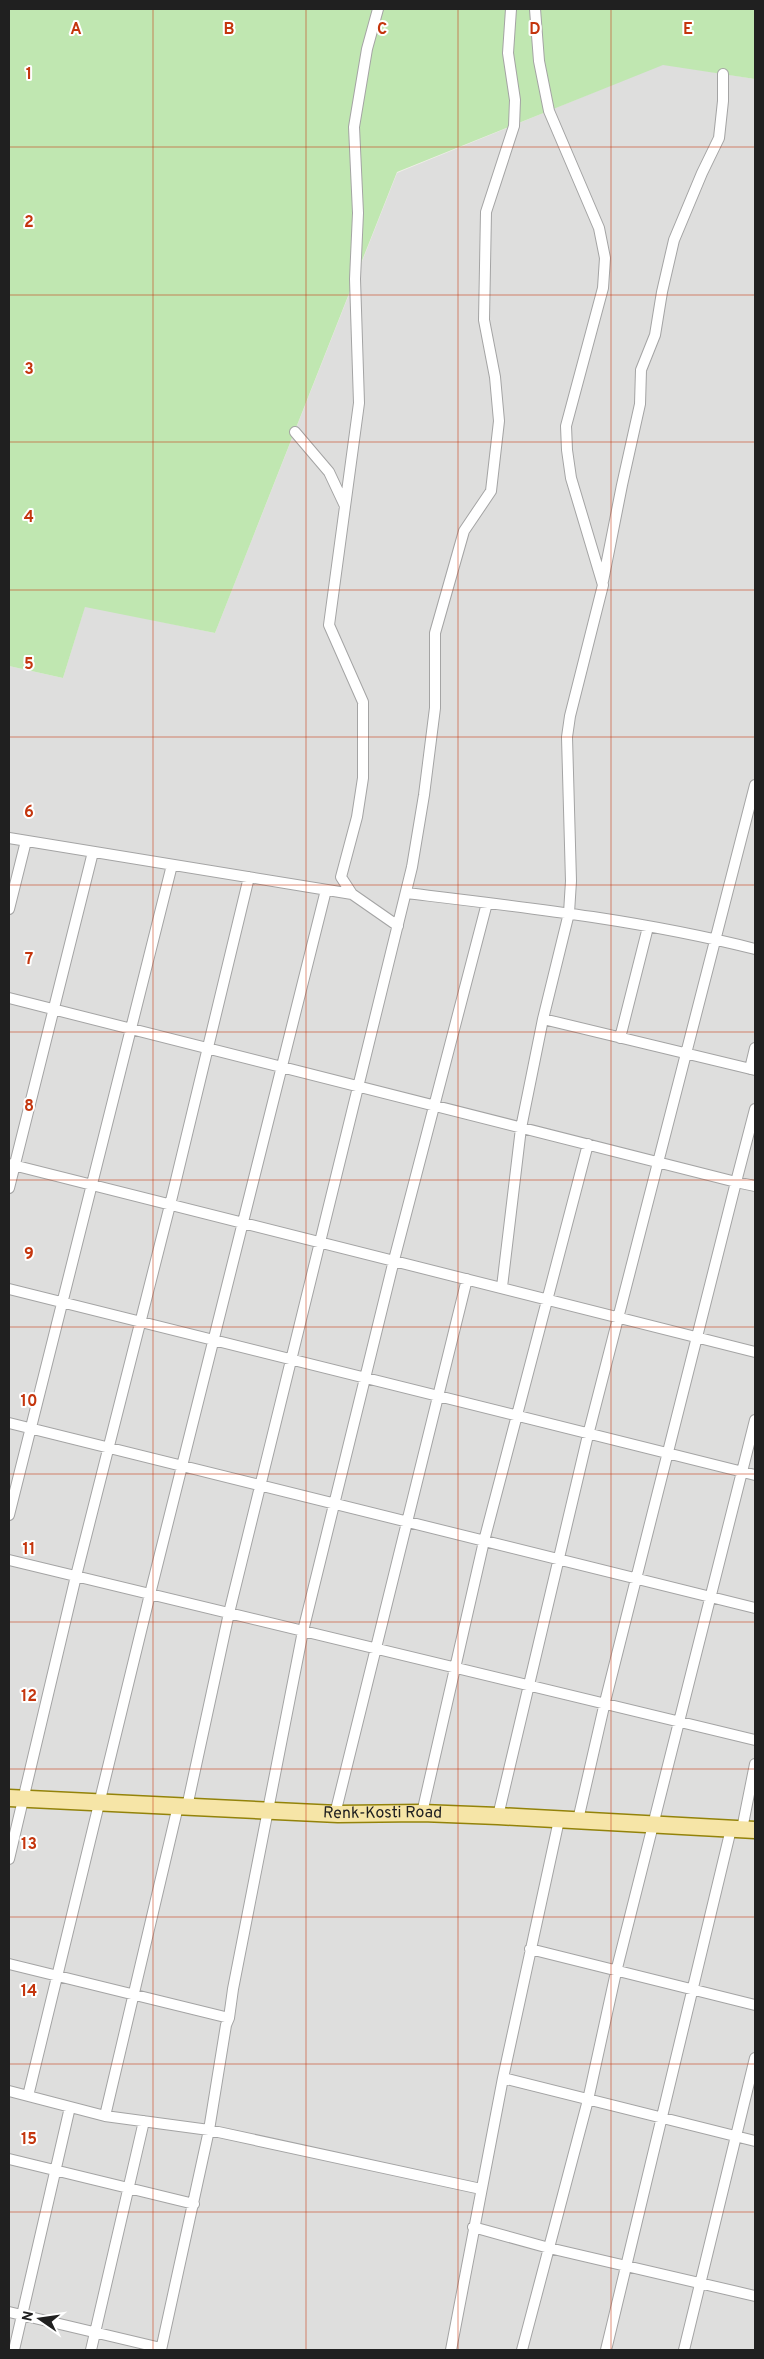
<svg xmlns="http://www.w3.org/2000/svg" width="764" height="2359" viewBox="0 0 764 2359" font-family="Overpass,sans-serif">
<rect width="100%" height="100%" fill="#f0efe8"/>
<!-- residential -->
<path fill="#dededd" d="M663,64L755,79V2350H9V666L63,678L85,606L215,633L397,173Z"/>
<!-- grass -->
<path fill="#c0e7b1" d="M9,9H755V79L663,65L397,172L215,633L85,607L63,678L9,666Z"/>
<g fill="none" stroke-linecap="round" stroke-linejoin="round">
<defs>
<path id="minor" d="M378,9L367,49L354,127L358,213L355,279L359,403L329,625L363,702V778L357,817L341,877L352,894L398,926
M295,432L329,472L345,506
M603,581L622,485L640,404L641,370L655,335L662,292L674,240L702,173L719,138L723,101V74
M9,838L352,894
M406,893C523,907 641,920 755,949
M9,909L26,841
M9,998L736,1182L755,1109
M543,1019L755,1070
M620,1038L648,927
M750,1069L755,1048
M9,1164L755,1352
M9,1188L93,852
M502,1287L521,1128L543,1019L569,913L571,881L567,737L570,716L603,585L571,478L567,450L566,426L603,288L605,258L599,228L549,111L539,61L535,9
M9,1289L755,1475
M9,1423L755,1608
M9,1515L172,865
M9,1560L755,1740
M187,1807L229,1613L412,867L424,795L435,708V633L464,531L491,491L499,421L495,377L484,320L486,212L514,126L515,100L508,53L511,9
M422,1813L484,1541L588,1144
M335,1814L467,1279
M498,1816L588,1435L755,785
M578,1820L605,1702L736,1182L755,1186
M742,1829L755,1764
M9,1859L76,1576L170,1205L249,877
M530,1949L755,2005
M9,1964L229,2018
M503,2078L755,2141
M9,2091L105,2116L209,2130L481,2189
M28,2096L150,1594L326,890
M105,2116L178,1806
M9,2159L194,2204
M473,2227L549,2248L755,2296
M9,2312L161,2348
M14,2350L70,2107
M91,2350L144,2121
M161,2350L209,2130L226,2025L229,2018L233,1989L303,1631L394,1260L487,903
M451,2350L503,2078L559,1820
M522,2350L588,2100L616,1972L755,1420
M606,2350L731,1829
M684,2350L755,2058"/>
<g id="primary">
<path id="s1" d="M9,1798L338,1814L422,1813L498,1816L755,1830"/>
</g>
</defs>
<!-- minor casing -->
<use href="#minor" stroke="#a4a4a4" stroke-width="12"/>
<!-- primary casing -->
<use href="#primary" stroke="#93830a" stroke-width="19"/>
<!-- minor -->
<use href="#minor" stroke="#fff" stroke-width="10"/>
<!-- primary -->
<use href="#primary" stroke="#f6e5a7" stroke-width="16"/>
</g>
<!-- grid -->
<path fill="none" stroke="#c4350d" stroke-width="1" stroke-opacity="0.55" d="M153,9V2350M306,9V2350M458,9V2350M611,9V2350M9,147H755M9,295H755M9,442H755M9,590H755M9,737H755M9,885H755M9,1032H755M9,1180H755M9,1327H755M9,1474H755M9,1622H755M9,1769H755M9,1917H755M9,2064H755M9,2212H755"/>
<g text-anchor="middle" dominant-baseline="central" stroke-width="4" stroke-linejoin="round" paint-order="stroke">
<!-- street labels -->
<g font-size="16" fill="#202020" stroke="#fff">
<text stroke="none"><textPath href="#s1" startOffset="374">Renk-Kosti Road</textPath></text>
</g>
</g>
<g font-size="16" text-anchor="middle" font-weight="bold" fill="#c4350d" stroke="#fff" stroke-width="4" stroke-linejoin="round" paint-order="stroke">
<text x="76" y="34">A</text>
<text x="229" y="34">B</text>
<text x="382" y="34">C</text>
<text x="535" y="34">D</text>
<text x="688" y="34">E</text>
<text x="29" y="79">1</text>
<text x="29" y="227">2</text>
<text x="29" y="374">3</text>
<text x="29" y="522">4</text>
<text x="29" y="669">5</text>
<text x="29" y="817">6</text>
<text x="29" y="964">7</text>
<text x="29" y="1111">8</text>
<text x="29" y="1259">9</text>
<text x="29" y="1406">10</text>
<text x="29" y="1554">11</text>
<text x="29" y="1701">12</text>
<text x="29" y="1849">13</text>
<text x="29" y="1996">14</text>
<text x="29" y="2144">15</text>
</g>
<!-- border -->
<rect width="764" height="2359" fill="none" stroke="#202020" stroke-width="20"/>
<!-- north arrow -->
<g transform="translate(40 2319) rotate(283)" stroke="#ffffff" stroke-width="4" paint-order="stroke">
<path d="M0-4L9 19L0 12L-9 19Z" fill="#202020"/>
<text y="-8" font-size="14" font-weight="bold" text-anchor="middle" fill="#202020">N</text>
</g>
</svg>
